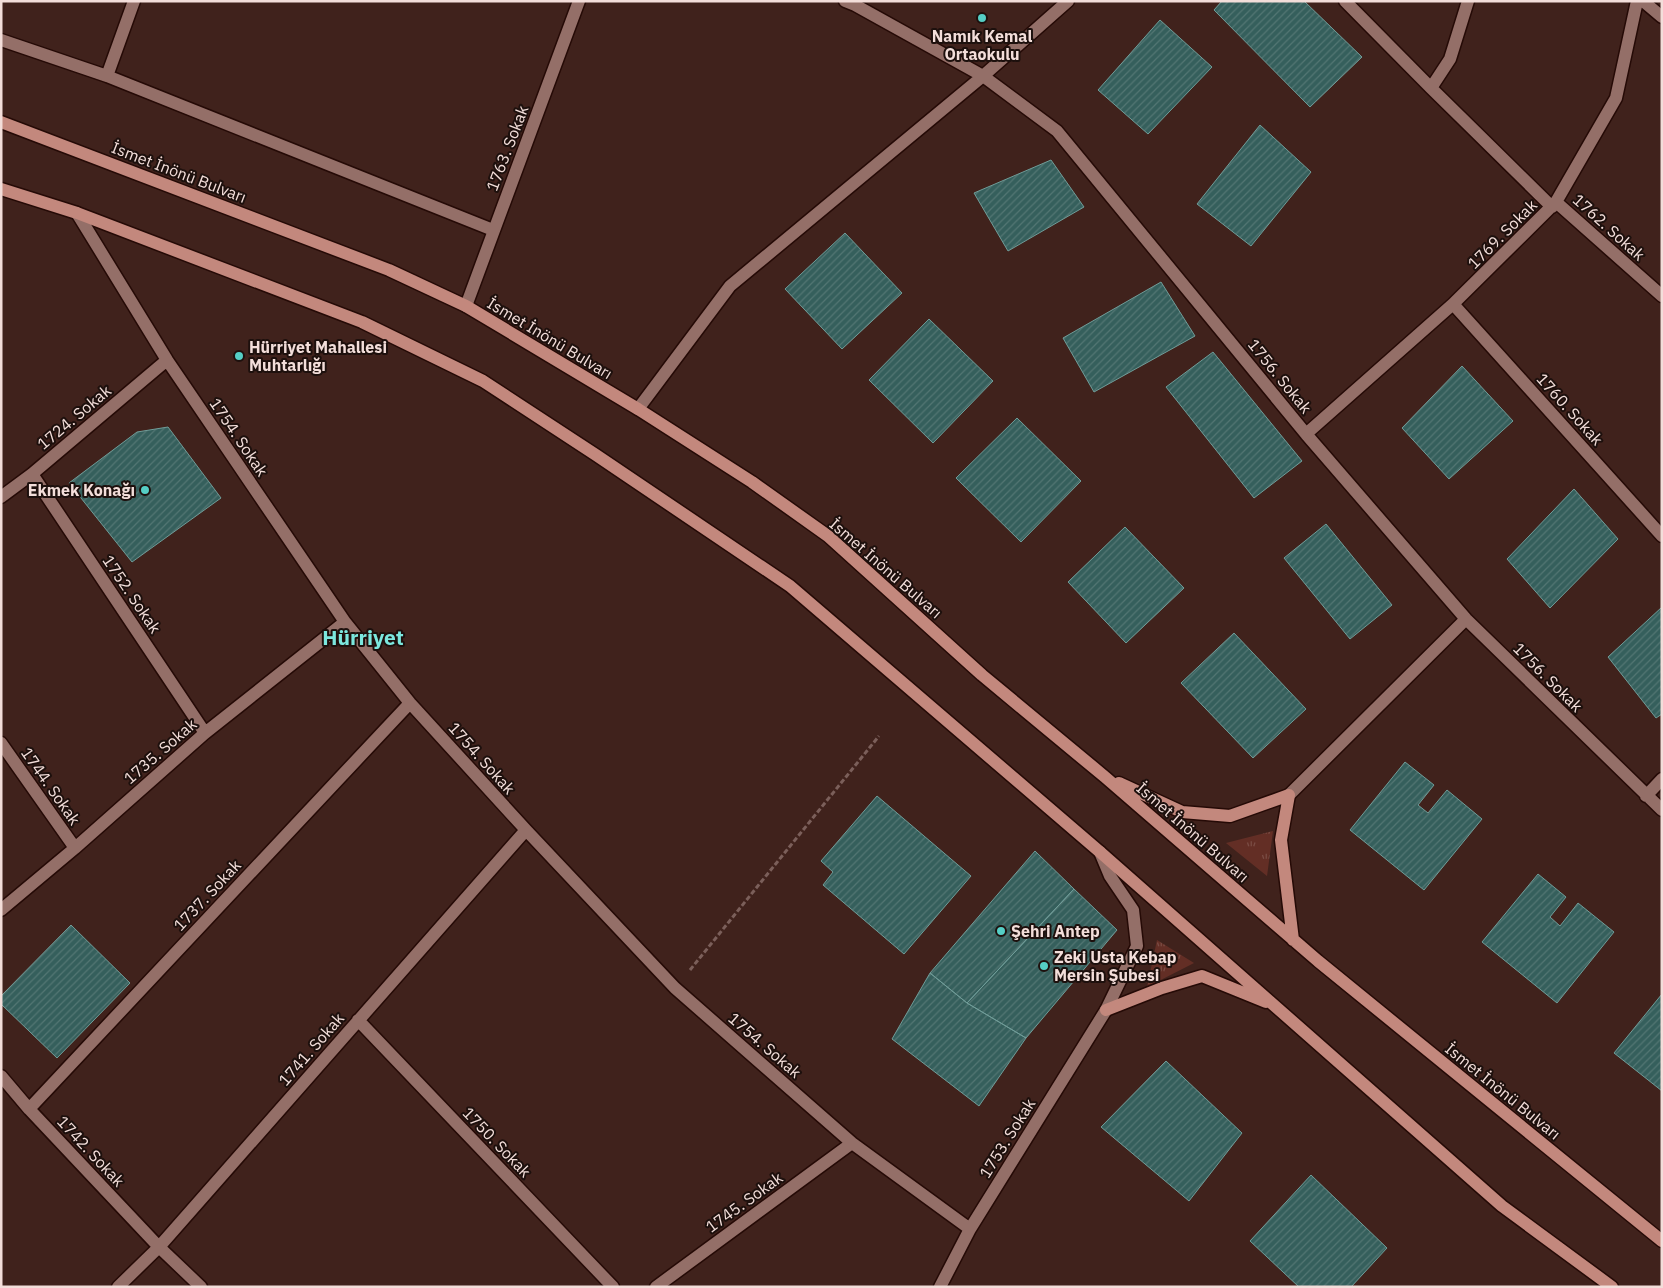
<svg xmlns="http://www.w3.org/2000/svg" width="1663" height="1288" viewBox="0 0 1663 1288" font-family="'IBM Plex Sans',sans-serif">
<defs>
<pattern id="grass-tufts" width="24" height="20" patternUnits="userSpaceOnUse" patternTransform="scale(1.25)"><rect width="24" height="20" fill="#632e25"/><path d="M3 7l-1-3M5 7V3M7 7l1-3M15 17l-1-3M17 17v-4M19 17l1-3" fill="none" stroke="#7a4c44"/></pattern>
<pattern id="building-hatch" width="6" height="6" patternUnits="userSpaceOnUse" patternTransform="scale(1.25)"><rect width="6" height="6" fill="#355f5c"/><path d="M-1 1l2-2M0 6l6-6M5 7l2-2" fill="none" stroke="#537673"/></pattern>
</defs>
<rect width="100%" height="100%" fill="#40221c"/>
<!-- grass -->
<path fill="url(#grass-tufts)" d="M1273,831L1267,876L1226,843Z
M1157,940L1194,963L1147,987Z"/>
<!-- building -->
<path fill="url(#building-hatch)" stroke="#709c98" d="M1222,1H1304L1362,57L1310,107L1214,10Z
M1160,20L1212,67L1148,134L1098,90Z
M1260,125L1311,172L1251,246L1197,204Z
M1051,160L1084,207L1008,251L974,193Z
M845,233L902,293L842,349L785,289Z
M1161,282L1195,336L1094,392L1063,338Z
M929,319L993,381L933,443L869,380Z
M1213,352L1302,461L1254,498L1166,387Z
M1462,366L1513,421L1449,479L1402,428Z
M1017,418L1081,481L1021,542L956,478Z
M168,427L221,498L132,562L69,483L137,432Z
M1574,489L1618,539L1550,608L1507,559Z
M1326,524L1392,605L1350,639L1284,558Z
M1125,527L1184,588L1126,643L1068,582Z
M1662,607V714L1656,718L1608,657Z
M1234,633L1306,709L1253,758L1181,683Z
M1405,762L1434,785L1418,805L1428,813L1447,790L1482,819L1424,890L1350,830Z
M877,796L971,876L904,954L823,885L833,872L821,861Z
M1035,851L1074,889L967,1003L930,973Z
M1538,874L1566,897L1550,917L1560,926L1578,903L1614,932L1557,1003L1482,942Z
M1074,889L1117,930L1026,1038L967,1003Z
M71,925L130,983L57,1058L1,1004V996Z
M930,973L967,1003L1026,1038L979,1106L892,1039Z
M1662,994V1091L1614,1053Z
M1166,1061L1242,1133L1189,1201L1101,1127Z
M1311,1175L1387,1248L1351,1287H1299L1250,1241Z"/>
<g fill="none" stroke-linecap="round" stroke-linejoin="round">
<defs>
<path id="minor" d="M845,1L855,5L983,76L1057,131L1306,434L1466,619L1662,810
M1345,1L1431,88L1552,207
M1643,1L1662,17
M1,40L107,76L493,230
M107,76L134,1
M1431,88L1450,59L1468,1
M1556,202L1662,296
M77,213L167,360L345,622L410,703L526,830L675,988L852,1143L970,1229
M1453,304L1662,536
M466,306L579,1
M638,409L730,286L983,76L1068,1
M1306,434L1453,304L1556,202L1616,98L1637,1
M32,474L205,733
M1,497L32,474L167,360
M1,743L75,848
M1289,795L1466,619
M1646,796L1662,779
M1,910L75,848L205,733L345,622
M358,1020L613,1287
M1,1076L29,1109L159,1247L201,1287
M29,1109L410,703
M118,1287L159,1247L526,830
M656,1287L852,1143
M940,1287L970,1229L1106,1010L1137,946L1133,910L1110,876L1100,852"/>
<path id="primary" d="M1,122L389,270L466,306L638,409L752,482L828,536L982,675L1105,777L1318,961L1662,1241
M1,189L77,213L362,322L483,381L596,455L790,586L1100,852L1502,1206L1612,1287
M1119,783L1182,812L1230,816L1289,795L1281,840L1293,940
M1106,1010L1162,988L1202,976L1266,1002"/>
</defs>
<!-- minor casing -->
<use href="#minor" stroke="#250a06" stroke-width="15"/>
<!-- primary casing -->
<use href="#primary" stroke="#250a06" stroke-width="15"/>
<!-- path -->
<path stroke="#7b5f5a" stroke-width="3" stroke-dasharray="5 2.5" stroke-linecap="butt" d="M690,970L879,736"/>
<!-- minor -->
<use href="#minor" stroke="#946f68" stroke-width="12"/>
<!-- primary -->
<use href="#primary" stroke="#c3887d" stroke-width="12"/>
</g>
<!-- markers -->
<g fill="#55cec5" stroke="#1d100d" stroke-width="2">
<circle cx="982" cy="18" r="5"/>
<circle cx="239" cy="356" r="5"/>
<circle cx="145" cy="490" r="5"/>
<circle cx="1001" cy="931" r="5"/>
<circle cx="1044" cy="966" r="5"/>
</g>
<g text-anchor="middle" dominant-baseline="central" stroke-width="4" stroke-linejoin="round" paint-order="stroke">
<!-- poi labels -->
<g font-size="16" font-weight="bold" fill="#f3deda" stroke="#1d100d" text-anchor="start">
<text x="982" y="36" text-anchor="middle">Namık Kemal<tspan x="982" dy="18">Ortaokulu</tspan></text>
<text x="249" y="347">Hürriyet Mahallesi<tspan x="249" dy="18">Muhtarlığı</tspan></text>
<text x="135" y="490" text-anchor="end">Ekmek Konağı</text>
<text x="1011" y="931">Şehri Antep</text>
<text x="1054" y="957">Zeki Usta Kebap<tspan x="1054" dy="18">Mersin Şubesi</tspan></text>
</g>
<!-- street labels -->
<g font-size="16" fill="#f3deda" stroke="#1d100d">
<text transform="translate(507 148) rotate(-69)">1763. Sokak</text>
<text transform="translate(179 172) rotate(21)">İsmet İnönü Bulvarı</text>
<text transform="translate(1609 227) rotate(42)">1762. Sokak</text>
<text transform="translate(1502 234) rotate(-45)">1769. Sokak</text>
<text transform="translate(550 338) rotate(31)">İsmet İnönü Bulvarı</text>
<text transform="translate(1280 376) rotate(51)">1756. Sokak</text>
<text transform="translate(1570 409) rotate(48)">1760. Sokak</text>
<text transform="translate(74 417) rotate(-40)">1724. Sokak</text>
<text transform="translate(239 437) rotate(56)">1754. Sokak</text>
<text transform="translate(886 568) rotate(41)">İsmet İnönü Bulvarı</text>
<text transform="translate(132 594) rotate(56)">1752. Sokak</text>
<text transform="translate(1548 677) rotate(45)">1756. Sokak</text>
<text transform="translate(160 751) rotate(-41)">1735. Sokak</text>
<text transform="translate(482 758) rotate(48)">1754. Sokak</text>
<text transform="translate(51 786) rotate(55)">1744. Sokak</text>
<text transform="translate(1193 832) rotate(41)">İsmet İnönü Bulvarı</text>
<text transform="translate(207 895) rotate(-47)">1737. Sokak</text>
<text transform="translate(765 1045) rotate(41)">1754. Sokak</text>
<text transform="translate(311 1049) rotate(-49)">1741. Sokak</text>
<text transform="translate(1503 1091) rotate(39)">İsmet İnönü Bulvarı</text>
<text transform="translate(1007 1138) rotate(-58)">1753. Sokak</text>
<text transform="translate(497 1142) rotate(46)">1750. Sokak</text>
<text transform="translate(91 1151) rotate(47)">1742. Sokak</text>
<text transform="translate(744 1202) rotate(-36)">1745. Sokak</text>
</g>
<!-- district labels -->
<g font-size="21" font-weight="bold" fill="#7ce7de" stroke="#1d100d">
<text x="363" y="637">Hürriyet</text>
</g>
</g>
<!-- border -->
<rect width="1663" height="1288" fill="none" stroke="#f3deda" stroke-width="5"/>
</svg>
